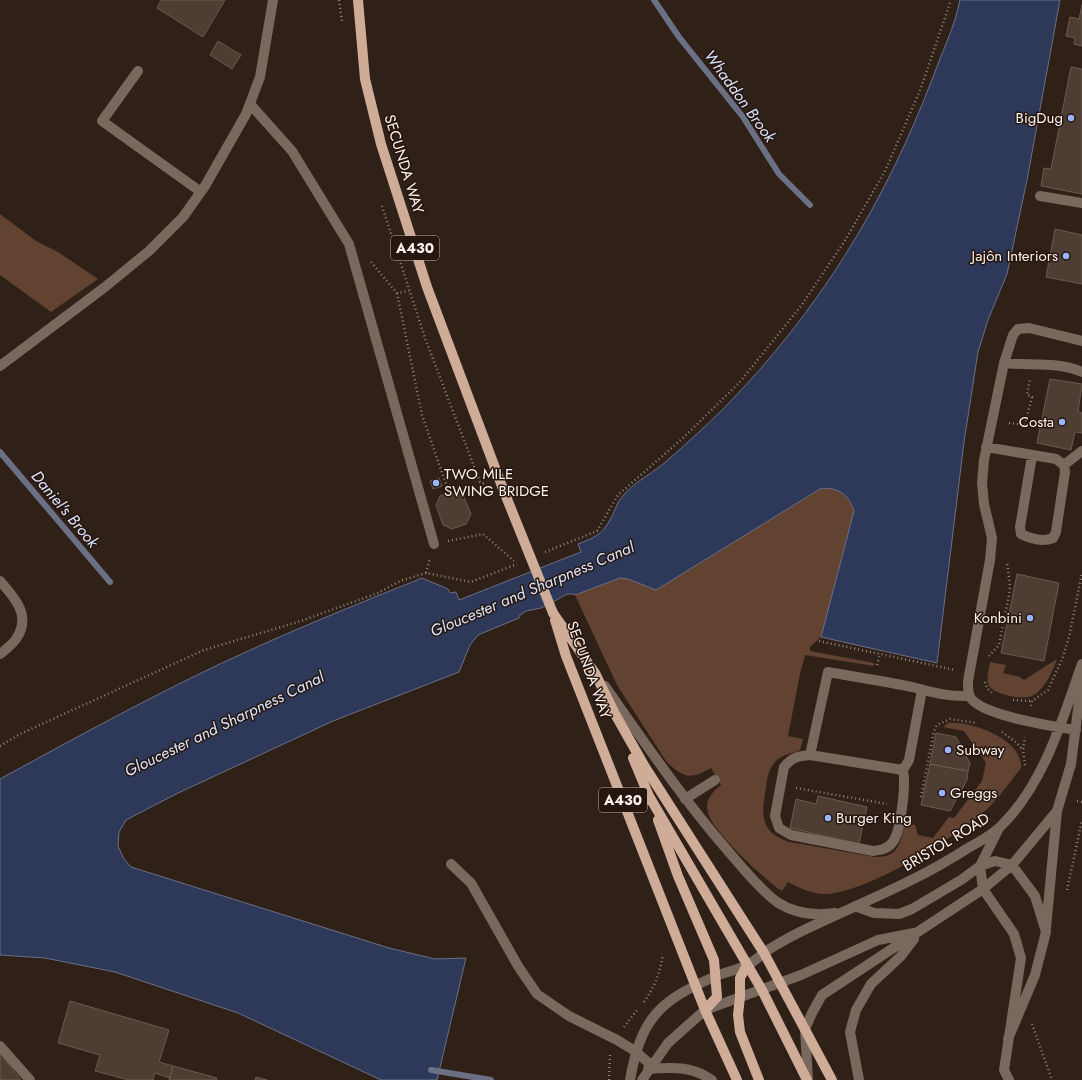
<svg xmlns="http://www.w3.org/2000/svg" width="1082" height="1080" viewBox="0 0 1082 1080" font-family="Jost,sans-serif">
<rect width="100%" height="100%" fill="#2f2018"/>
<!-- green -->
<path fill="#624331" d="M0,214L36,241L58,252L98,279L51,312L0,275Z
M827,488C842,489 854,499 854,516L821,637L810,647V651L874,663V666L805,655L800,674L788,736L803,739L800,750C792,754 783,754 777,760C769,767 767,778 766,788C761,814 760,833 790,842L875,857C899,858 901,842 904,824L915,825L918,835L933,838L949,817L954,818L982,781L986,763L964,731L943,727L948,723C971,721 1023,739 1021,768C1010,782 999,798 986,810C956,837 863,896 822,894C810,893 799,888 788,882L782,891C765,880 713,832 708,813C704,801 712,792 721,785L711,768C690,780 683,778 666,761L617,685L575,595L620,578L628,579L656,590L799,502L820,489Z
M1057,659C1052,672 1046,687 1034,695C1026,701 996,695 990,687C985,681 989,669 990,662L1006,665L1003,673L1020,677L1024,680Z"/>
<!-- water -->
<path fill="#2e3859" stroke="#6c7085" d="M960,0H1060L1027,180L1007,274L988,320L978,352L964,442L937,663L821,637L854,511C849,495 838,486 820,489L656,590L628,579L620,578L575,595L574,594H567L553,602L541,608L526,611L519,616V618L478,635L470,645L459,672L333,721L176,794L126,820L119,832L118,846L124,859L131,867L389,948L435,959L466,958L437,1080H381L238,1013L115,972L45,958L0,955V779C64,744 128,709 193,677C268,640 345,609 422,578L448,589L450,593L456,592L459,600L581,552L578,544C599,536 604,533 614,512C616,507 618,501 622,497C632,484 649,475 662,465C683,447 705,427 725,407C819,311 885,203 933,77C942,52 955,26 960,0Z"/>
<g fill="none" stroke-linecap="round" stroke-linejoin="round">
<!-- stream -->
<path stroke="#6c7085" stroke-width="6" d="M654,0L679,37L743,117L779,174L810,205
M0,452L110,582
M431,1070L491,1080"/>
</g>
<!-- building -->
<path fill="#4d3d33" stroke="#6b5a50" d="M161,0H225L203,37L157,8Z
M1082,5V46L1074,44L1075,38L1066,36L1070,17L1079,19Z
M218,41L241,55L232,69L210,55Z
M1071,67L1082,69V194L1041,186L1044,168L1051,169Z
M1055,229L1082,235V284L1046,277Z
M1050,379L1082,384L1078,412L1082,413V433L1075,432L1071,450L1037,443Z
M439,478L442,486L433,489L430,481Z
M454,491L463,495L471,514L466,524L452,529L443,525L436,505L440,496Z
M1017,574L1059,583L1044,661L1001,653Z
M936,733L956,737L970,763L968,771L930,764Z
M930,764L968,771L967,780L950,811L921,805Z
M818,796L867,807L859,844L790,828L796,799L816,804Z
M70,1001L169,1030L159,1062L173,1066L170,1078L155,1073L153,1080H129L95,1071L100,1055L58,1043Z
M0,1053L21,1080H0Z
M173,1066L217,1078L216,1080H169Z
M256,1077L267,1080H255Z"/>
<g fill="none" stroke-linecap="round" stroke-linejoin="round">
<!-- path -->
<path stroke="#91847d" stroke-width="2.5" stroke-dasharray="1 3" stroke-linecap="butt" d="M339,0L342,21
M382,206L425,338L480,482L485,484
M371,262L397,293L409,291
M397,293L422,415L448,490
M1009,423L1025,425L1032,397L1027,395L1030,379
M448,541L483,534L514,561
M545,552L597,531L618,495L683,438L739,383L801,306L846,239L886,169L921,88L951,0
M426,573L430,558
M819,641L955,670
M989,656L999,645L1009,595L1010,586L1007,562
M877,665L880,654
M985,682L987,688L992,693
M1013,700L1032,701
M1031,706L1032,701L1048,690L1063,657L1069,637L1082,573
M1002,732L1017,743L1023,750
M0,746L20,734L204,650L301,621L378,593L400,581L426,573L471,582L517,564
M1025,765L1023,750L1025,737
M796,788L887,804
M921,797L934,731L937,725L950,719L977,723
M1077,801L1082,802
M1067,890L1082,820
M644,1002C655,986 660,973 663,954
M1032,1024L1052,1080
M624,1027L638,1009
M609,1080L610,1055"/>
<!-- minor -->
<path stroke="#79685e" stroke-width="10" d="M138,71L102,121L201,192
M250,104L292,151L349,244L434,544
M1040,196L1082,203
M1004,363C1030,366 1057,361 1082,372
M0,366L105,287L149,251L183,217L205,186L246,114L260,77L273,0
M986,447L1056,459L1064,465L1065,472L1056,532L1053,538C1043,542 1031,539 1021,534L1020,527L1032,456
M1064,465L1082,451
M0,581C15,598 32,616 16,639C12,645 5,650 0,654
M605,686C644,742 683,799 728,851C742,867 760,890 777,902C795,914 814,916 835,913
M922,690L909,760L903,770L810,755L828,672C855,677 884,681 912,687C932,692 948,697 969,696
M1076,730C1053,726 981,716 970,697C968,693 968,686 968,681L990,560L992,538L984,504L982,483L984,460L1004,363L1013,335L1018,329L1029,328L1082,341
M810,755C799,756 792,757 784,767L775,816L779,828L791,835L873,851C881,850 887,849 892,843C901,833 906,784 903,770
M685,799L715,780
M999,828L980,866L983,889L1014,934L1021,958L1004,1070L1009,1080
M451,864L471,883L518,966L537,994L569,1016L617,1040L635,1051L651,1065
M855,906L874,913L899,914L912,909L961,880L980,866L995,861L1012,865L1035,896L1046,932L1035,975L1008,1039
M1046,928L1057,811
M0,1046L30,1080
M648,1069C672,1067 692,1066 712,1080
M630,1080C641,1018 659,1001 716,976C726,972 737,970 747,965C754,962 761,955 768,950C779,943 790,937 802,931C858,904 916,882 968,848C979,842 992,835 1001,826C1044,784 1062,720 1082,664
M642,1080L668,1043L705,1010L801,975L878,940L914,933
M808,1080L805,1029L812,1013L822,995L983,889L1012,865L1057,811L1071,764L1082,678
M859,1080L850,1032L856,1010L871,984L901,956L914,939"/>
<!-- major -->
<path stroke="#cfac98" stroke-width="10" d="M358,0L365,79L381,144L427,287L503,489
M553,613L595,673L615,714L645,767L764,953L832,1080
M555,620L566,656L705,1010L737,1080
M633,758L651,801
M649,796L762,990L807,1080
M658,820L678,876L714,960L717,997L705,1010
M747,965L740,978V997L738,1015L740,1032L759,1080"/>
<!-- major-bridge -->
<path stroke="#cfac98" stroke-width="10" d="M503,489L553,613"/>
</g>
<!-- markers -->
<g fill="#9cb4fd" stroke="#25170f" stroke-width="1.5">
<circle cx="1071" cy="118" r="4"/>
<circle cx="1066" cy="256" r="4"/>
<circle cx="1062" cy="422" r="4"/>
<circle cx="436" cy="483" r="4"/>
<circle cx="1030" cy="618" r="4"/>
<circle cx="948" cy="750" r="4"/>
<circle cx="942" cy="793" r="4"/>
<circle cx="828" cy="818" r="4"/>
</g>
<g text-anchor="middle" dominant-baseline="central" stroke-width="3" stroke-linejoin="round" paint-order="stroke">
<!-- shield labels -->
<g fill="#25170f" stroke="#bcb0aa" stroke-width="1">
<rect x="391" y="236" width="48" height="24" rx="3"/>
<rect x="599" y="788" width="48" height="24" rx="3"/>
</g>
<g font-size="14" font-weight="bold" fill="#fdf2ec">
<text x="415" y="248">A430</text>
<text x="623" y="800">A430</text>
</g>
<!-- poi labels -->
<g font-size="15" fill="#fdf2ec" stroke="#25170f" text-anchor="end">
<text x="1063" y="118">BigDug</text>
<text x="1058" y="256">Jajôn Interiors</text>
<text x="1054" y="422">Costa</text>
<text x="444" y="474" text-anchor="start">TWO MILE<tspan x="444" dy="17">SWING BRIDGE</tspan></text>
<text x="1022" y="618">Konbini</text>
<text x="956" y="750" text-anchor="start">Subway</text>
<text x="950" y="793" text-anchor="start">Greggs</text>
<text x="836" y="818" text-anchor="start">Burger King</text>
</g>
<!-- street labels -->
<g font-size="15" fill="#fdf2ec" stroke="#25170f">
<text transform="translate(404 164) rotate(73)">SECUNDA WAY</text>
<text transform="translate(589 670) rotate(70)">SECUNDA WAY</text>
<text transform="translate(946 842) rotate(-31)">BRISTOL ROAD</text>
</g>
<!-- water labels -->
<g font-size="16" font-style="italic" fill="#dae3fc" stroke="#25170f">
<text transform="translate(740 96) rotate(54)">Whaddon Brook</text>
<text transform="translate(65 509) rotate(50)">Daniel's Brook</text>
<text transform="translate(532 589) rotate(-23)">Gloucester and Sharpness Canal</text>
<text transform="translate(224 724) rotate(-26)">Gloucester and Sharpness Canal</text>
</g>
</g>
</svg>
